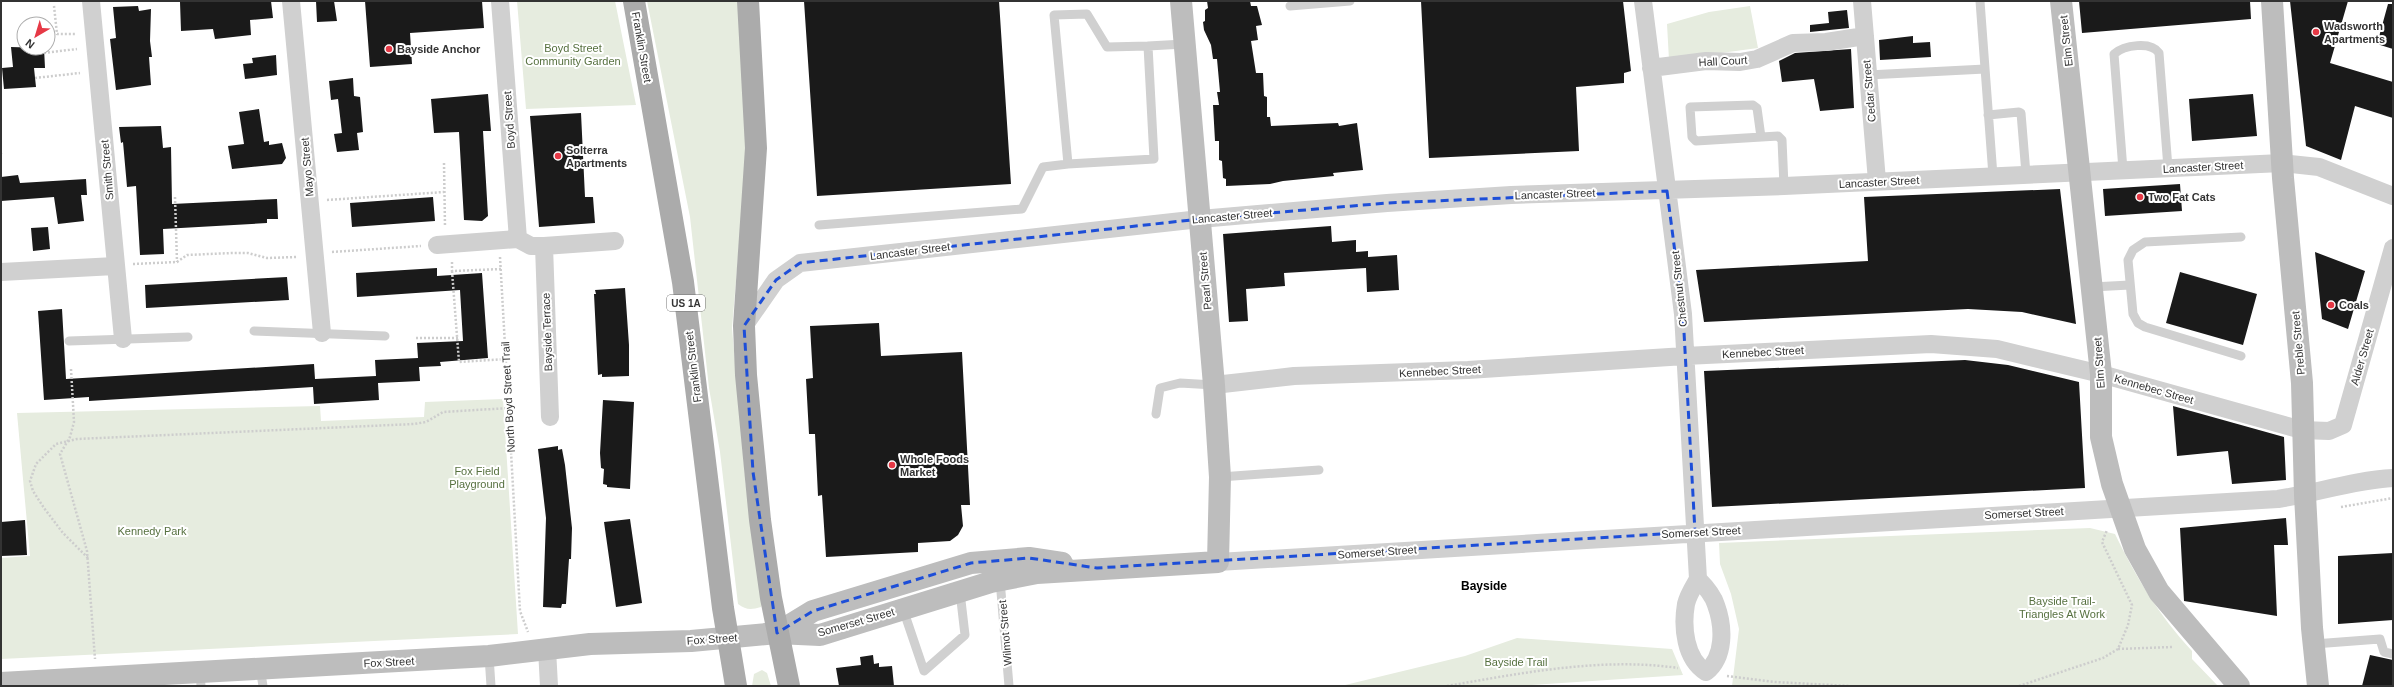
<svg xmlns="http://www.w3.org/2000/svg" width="2394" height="687" viewBox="0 0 2394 687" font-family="Arial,sans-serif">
<rect width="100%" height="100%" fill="#fff"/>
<!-- green -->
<path fill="#e6ecdf" d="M517,1H615L636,105L526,109Z
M647,1H738L747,151L732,328L746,487L762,604L761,607C751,610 746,610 738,604L720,452L709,388L690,217Z
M1750,6L1758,48L1669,60L1667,24L1709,12Z
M503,399L518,634L1,659V558L30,556L17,413L320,406L321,421L424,417L425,402Z
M2090,528L2115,534C2137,579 2158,614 2192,651V659L2218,686H1732L1739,629L1731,594L1720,564L1719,543Z
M1517,638L1672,649L1683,675L1515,686H1341L1465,656Z
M762,670L767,673L771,686H752L754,674Z"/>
<!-- building -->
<path fill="#1a1a1a" d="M271,1L273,18L250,20L251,35L215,39L213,29L181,31L180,2Z
M316,1H334L337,21L317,22Z
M365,1H482L484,28L410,33L412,64L370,67Z
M804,1H999L1011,184L817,196Z
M1207,1H1250L1251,6H1257L1262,25L1256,26L1258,40L1251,41L1256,73H1263L1264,96L1267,97V117H1270L1271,126L1338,123L1339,126L1357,123L1363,170L1333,173L1334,176L1283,181L1270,184L1226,186V179L1223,178L1222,161L1219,160V141H1215L1213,105H1219L1217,92H1220L1217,59H1213L1211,45L1204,30L1203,22L1205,21V10L1208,8Z
M1421,1H1623L1631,71L1624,73V83L1576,87L1579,151L1429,158Z
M2079,1H2250L2251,19L2082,33Z
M2290,1H2348L2330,63L2393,82V118L2355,106L2341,160L2306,146Z
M2388,4H2393V49L2377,44Z
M138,6L139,11L151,9L150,41L152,57H149L151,85L116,90L110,39L116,38L113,7Z
M1847,10L1849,28L1810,32V25L1829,23L1828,12Z
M1913,36V43L1930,42L1931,57L1880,60L1879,40Z
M11,47L44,48L45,68H34L36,87L4,89L2,68L13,67Z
M1851,49L1854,108L1820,111L1814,79L1782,82L1779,61L1795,53Z
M276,55L277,75L245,79L243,64L253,63L252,58Z
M353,78L354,96L360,97L363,132L357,133L359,150L337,152L334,134L342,133L338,99L331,100L329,81Z
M488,94L491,131H483L488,216L482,221L464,220L459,132L434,133L431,99Z
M2253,94L2257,136L2192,141L2189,99Z
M259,109L264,142L269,141V145L282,143L286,158L282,164L232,169L228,146L244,144L239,112Z
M581,113L585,197H593L595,223L539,227L530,116Z
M161,126L163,148L171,147L172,204L277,199L278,219H267V223L163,229L164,254L140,255L136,186L127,187L123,142L121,143L119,127Z
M18,175L20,183L86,179L87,195H81L84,221L58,224L54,197L1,201V177Z
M2180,184L2182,211L2105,216L2103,189Z
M2060,189L2076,324L2022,312L1968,309L1704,322L1696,270L1868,261L1864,197Z
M433,197L435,221L352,227L350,203Z
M1331,226L1332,242L1356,240V252L1368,251V257L1397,255L1399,290L1367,292L1366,268L1284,273L1285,286L1246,289L1248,321L1229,322L1223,234Z
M48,227L50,249L33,251L31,228Z
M2315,252L2365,271L2348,329L2322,319Z
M437,268V276L482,273L488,358L440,362L441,366L419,367L420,381L378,383L379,400L314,404L313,387L89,401V397L44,400L38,311L62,309L66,379L314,364L315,379L376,376L375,360L418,358L417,343L463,341L460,290L357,297L356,273Z
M2180,272L2257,294L2243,345L2166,323Z
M287,277L289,300L146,308L145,285Z
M625,288L629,345V376L602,377V374L598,375L594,294H596L595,290Z
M879,323L881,356L962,352L970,505H961L963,526L958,535L950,541L918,543V552L826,557L822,495L818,496L815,434H809L806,379L813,378L810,326Z
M1965,360L2008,365L2079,382L2085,488L1712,507L1704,371Z
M603,400L634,402L630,489L607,487V485L603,484L604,469L601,468L600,453Z
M2173,406L2284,437L2286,480L2232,484L2228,451L2177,456Z
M558,446V450L562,449L565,465L572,528L571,559H569L566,604H562L561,608L543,607L546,518L538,449Z
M2286,518L2288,545H2274L2277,616L2184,601L2180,528Z
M630,519L642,603L616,607L604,522Z
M25,520L27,555L1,556V522Z
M2393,553V620L2338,624V556Z
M873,655L874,664L879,663V667L892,666L894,686H839L836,668L861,665L860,657Z
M2370,655L2393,660V686H2362Z"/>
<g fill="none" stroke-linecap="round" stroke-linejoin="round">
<!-- path -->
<path stroke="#cdcdcd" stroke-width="2.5" stroke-dasharray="2 2" stroke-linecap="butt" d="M54,6L57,34H76
M44,53L77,49
M35,78L80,73
M1,153V154
M444,163L445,227
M175,197L177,262
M327,200L444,192
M332,252L421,246
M500,257L520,611L528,632
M452,262V271L501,269
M133,264L177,262L187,255L232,253H248L267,258L297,257
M452,271L459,362L506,359
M416,338H458
M71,369L74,422L70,437L60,454L87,551L95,659
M2341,507L2393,498
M88,558L63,533L44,508L33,491L30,481L36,464L56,444L77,439L414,424L426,422L443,412L509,408
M2118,649L2172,647
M1727,676L1775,682L1850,686
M1447,686C1522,673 1602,657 1678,668
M2019,686L2103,658L2118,649L2128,625L2132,605L2102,542L2107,530"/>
<!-- lane -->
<path stroke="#d0d0d0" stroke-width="9" d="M1980,1L1993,176
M1290,6L1350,1
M1148,46L1107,47L1087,14L1054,15L1068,164L1154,159L1148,46L1184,44
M1868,75L1985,69
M1988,115L2019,112L2021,113L2026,174
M1761,137L1757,108L1753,105L1690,107L1692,137L1696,141L1778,136L1782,140L1784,186
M2123,170L2114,54C2124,45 2151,41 2159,53L2168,168
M819,225L1022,209L1043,167L1068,164
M2092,287L2130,285
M254,331L385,336
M69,341L188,337
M2241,356L2145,327L2138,323L2133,314L2128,260L2133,250L2145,242L2241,237
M1156,414L1160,388L1180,383L1214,385
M1220,477L1319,470
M1000,580L1009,686
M903,609L924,671L965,635L960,592
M2314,644L2380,639L2384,652L2393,654
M489,656L491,686
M260,668L263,686
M200,672L201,686"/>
<!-- street -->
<path stroke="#d0d0d0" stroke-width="18" d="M91,1L123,339
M291,1L322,333
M500,1L518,239
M1643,1L1683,314L1698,579C1705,586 1713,595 1716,605C1724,627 1725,657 1706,672
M1862,1L1877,181
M1651,68L1706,61L1740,62L1757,59L1793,43L1826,42L1865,36
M437,245L518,239L531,246H544L615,241
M544,246L550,417
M1,272L115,266
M744,326L776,280L800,263L1200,219L1387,203L1511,195L1784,186L2282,163L2319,167L2393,196
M1214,385L1294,376L1468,370L1685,356L1931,344L1997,349L2101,374L2302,430L2329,431L2343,425L2393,248
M1218,562L2278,499C2317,493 2354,480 2393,478
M1698,579C1694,586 1688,595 1686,604C1682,627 1685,659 1706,672
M547,649L549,686"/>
<!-- secondary -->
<path stroke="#bdbdbd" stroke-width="22" d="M2061,1L2101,374V437L2112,484L2135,549L2159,592L2239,686
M2272,1L2283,178L2302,383L2305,495L2312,628L2318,686
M777,633L813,611L971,563L1029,558L1062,563
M1,683L489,656L590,644L691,641L777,633L820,635L991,582L1037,573L1218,562L1220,477L1214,385L1181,1"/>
<!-- primary -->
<path stroke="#ababab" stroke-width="22" d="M634,1L683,282L723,608L736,686
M748,1L756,148L744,326L746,375L760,520L771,598L789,686"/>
</g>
<!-- marked area -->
<path fill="none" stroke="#1d4ed8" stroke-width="3" stroke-dasharray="8 5" stroke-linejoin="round" d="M1667,191L1683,314L1695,532L1097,568L1029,558L971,563L813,611L777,633L753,472L744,326L776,280L800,263L1200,219L1387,203Z"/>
<!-- markers -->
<g fill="#e63946" stroke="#fff" stroke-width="1.5">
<circle cx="2316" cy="32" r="4"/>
<circle cx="389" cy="49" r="4"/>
<circle cx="558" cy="156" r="4"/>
<circle cx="2140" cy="197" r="4"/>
<circle cx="2331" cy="305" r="4"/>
<circle cx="892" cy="465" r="4"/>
</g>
<g text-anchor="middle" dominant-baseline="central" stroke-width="4" stroke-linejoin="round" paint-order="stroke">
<!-- shield labels -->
<rect fill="#fff" stroke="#707070" stroke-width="1" x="667" y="295" width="38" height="16" rx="3"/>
<g font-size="10" font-weight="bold" fill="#333">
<text x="686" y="303">US 1A</text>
</g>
<!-- poi labels -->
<g font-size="11" font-weight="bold" fill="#333" stroke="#fff" text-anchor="start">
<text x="2324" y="26">Wadsworth<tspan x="2324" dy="13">Apartments</tspan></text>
<text x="397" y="49">Bayside Anchor</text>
<text x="566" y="150">Solterra<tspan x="566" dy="13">Apartments</tspan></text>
<text x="2148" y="197">Two Fat Cats</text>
<text x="2339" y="305">Coals</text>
<text x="900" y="459">Whole Foods<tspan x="900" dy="13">Market</tspan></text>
</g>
<!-- street labels -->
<g font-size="11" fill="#333" stroke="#fff">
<text transform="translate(2066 41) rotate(-96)">Elm Street</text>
<text transform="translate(642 47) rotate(80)">Franklin Street</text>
<text transform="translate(1723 61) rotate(-3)">Hall Court</text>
<text transform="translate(1869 91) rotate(-95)">Cedar Street</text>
<text transform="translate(509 120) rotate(-94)">Boyd Street</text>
<text transform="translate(307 167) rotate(-95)">Mayo Street</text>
<text transform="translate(2203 167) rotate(-3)">Lancaster Street</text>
<text transform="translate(107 170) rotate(-95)">Smith Street</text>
<text transform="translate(1879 182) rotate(-3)">Lancaster Street</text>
<text transform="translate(1555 194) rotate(-2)">Lancaster Street</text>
<text transform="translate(1232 216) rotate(-5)">Lancaster Street</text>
<text transform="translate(910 251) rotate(-7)">Lancaster Street</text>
<text transform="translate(1205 281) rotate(-95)">Pearl Street</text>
<text transform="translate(1679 289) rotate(-96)">Chestnut Street</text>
<text transform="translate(547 332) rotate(-92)">Bayside Terrace</text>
<text transform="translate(2298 343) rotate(-95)">Preble Street</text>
<text transform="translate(1763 352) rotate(-3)">Kennebec Street</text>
<text transform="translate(2362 357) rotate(-74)">Alder Street</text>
<text transform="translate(2099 363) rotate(-94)">Elm Street</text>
<text transform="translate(693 367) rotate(-97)">Franklin Street</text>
<text transform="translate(1440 371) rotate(-3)">Kennebec Street</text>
<text transform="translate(2154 389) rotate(16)">Kennebec Street</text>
<text transform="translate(508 397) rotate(-93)">North Boyd Street Trail</text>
<text transform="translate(2024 513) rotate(-3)">Somerset Street</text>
<text transform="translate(1701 532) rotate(-3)">Somerset Street</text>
<text transform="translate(1377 552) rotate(-4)">Somerset Street</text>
<text transform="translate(856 622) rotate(-16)">Somerset Street</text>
<text transform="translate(1005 633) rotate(-95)">Wilmot Street</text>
<text transform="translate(712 639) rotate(-4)">Fox Street</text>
<text transform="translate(389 662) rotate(-3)">Fox Street</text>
</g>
<!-- park labels -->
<g font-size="11" fill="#56703f" stroke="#fff">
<text x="573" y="48">Boyd Street<tspan x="573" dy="13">Community Garden</tspan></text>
<text x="477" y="471">Fox Field<tspan x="477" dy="13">Playground</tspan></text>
<text x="152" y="531">Kennedy Park</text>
<text x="2062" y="601">Bayside Trail-<tspan x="2062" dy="13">Triangles At Work</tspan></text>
<text x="1516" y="662">Bayside Trail</text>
</g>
<!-- neighbourhood labels -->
<g font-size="12" font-weight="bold" fill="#000" stroke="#fff">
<text x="1484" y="586">Bayside</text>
</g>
</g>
<!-- border -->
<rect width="2394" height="687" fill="none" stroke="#333333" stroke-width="4"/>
<!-- north arrow -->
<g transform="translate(36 36) rotate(218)"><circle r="19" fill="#ffffff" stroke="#adadad"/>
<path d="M0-3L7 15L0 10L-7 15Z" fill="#e63946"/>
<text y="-6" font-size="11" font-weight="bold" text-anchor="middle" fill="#333333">N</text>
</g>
</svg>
